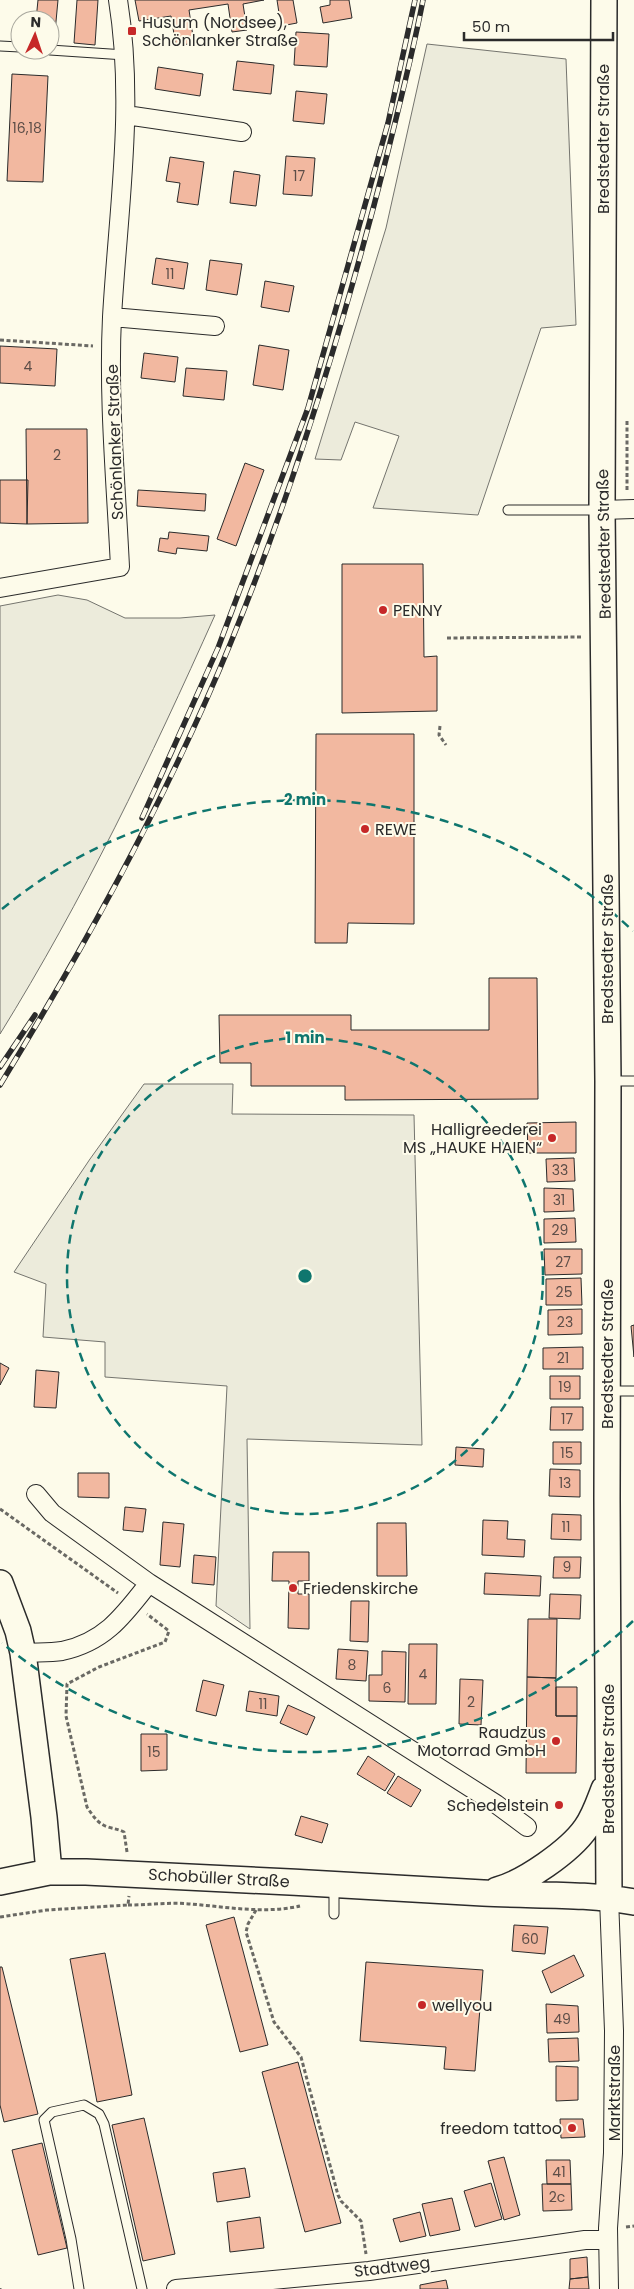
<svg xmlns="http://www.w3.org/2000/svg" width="634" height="2289" viewBox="0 0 634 2289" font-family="Poppins,sans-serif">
<rect width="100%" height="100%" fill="#fdfbea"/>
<!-- green -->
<path fill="#ecebdb" stroke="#74746e" d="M427,44L566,59L576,325L541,328L478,515L373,508L399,436L355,422L341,460L315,459L386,228Z
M58,595L87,600L125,618H180L215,615C151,758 83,900 0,1034V606Z
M144,1084H233L232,1114L414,1115L422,1445L247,1439L250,1629L216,1606L227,1386L105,1377V1342L43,1337L46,1284L14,1272L90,1159Z"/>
<!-- building -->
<path fill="#f2b8a0" stroke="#2b2b2b" d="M38,0H58L54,43L50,42V20H36Z
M77,0H98L95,45L74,43Z
M135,0H264L243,4L247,30L232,32L228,4L189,10L194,43L176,46L171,16L139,21Z
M277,0H293L297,23L281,26Z
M330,0H349L352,18L323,23L320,7L330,5Z
M296,32L329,34L327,67L294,65Z
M237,61L274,65L271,94L233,90Z
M158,67L203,74L200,96L155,89Z
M12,74L48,76L43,182L7,181Z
M296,91L327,94L324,124L293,121Z
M286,156L315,158L312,196L283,194Z
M170,157L204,162L198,205L177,202L180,183L166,181Z
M234,171L260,175L256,206L230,203Z
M156,258L188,263L184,289L152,284Z
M210,260L242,264L237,295L206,290Z
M265,281L294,286L289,312L261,307Z
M259,345L289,350L283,390L253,385Z
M0,346L57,349L55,386L0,383Z
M144,353L178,357L175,382L141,378Z
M186,368L227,371L224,400L183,396Z
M26,429H87L88,523L27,524Z
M245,463L264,470L236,546L217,539Z
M0,480H28L27,524L0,523Z
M138,490L206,494L205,511L137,506Z
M169,532L209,536L207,551L177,548L176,554L158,551L160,538L168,539Z
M342,564H423L424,657L437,656V711L342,713Z
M316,734H414V924L348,923L347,943H315Z
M489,978H537L538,1099L345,1100V1086H251V1063H220L219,1015H351V1030H489Z
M576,1122V1153H528L527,1123Z
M574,1158L575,1181L547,1182L546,1159Z
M544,1188L573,1189L574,1211L544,1212Z
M575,1218L576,1242L544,1243V1219Z
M544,1249H582V1274L545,1275Z
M581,1278L582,1305H546V1279Z
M582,1309V1334L548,1335V1310Z
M634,1325V1357L631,1326Z
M583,1347V1369H543V1348Z
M0,1363L9,1368L0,1385Z
M36,1370L59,1372L56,1408L34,1407Z
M550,1376H580V1399H550Z
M551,1407H583V1430H550Z
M553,1442H581V1464H553Z
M456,1447L484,1449L483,1467L455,1465Z
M550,1469L580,1470V1497L549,1496Z
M78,1473H109V1498L78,1497Z
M125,1507L146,1509L143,1532L123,1530Z
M552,1514L581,1515V1540L551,1539Z
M483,1520L508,1521L507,1539L525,1540L524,1557L482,1555Z
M163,1522L184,1524L180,1567L160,1565Z
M377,1523H406L407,1576H377Z
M273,1552H309V1581H298V1594H309V1629L288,1628L289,1581H272Z
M194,1555L216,1557L214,1585L192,1583Z
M554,1557H581L580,1578H553Z
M485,1573L541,1576L540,1596L484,1594Z
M550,1594L581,1595L580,1619L549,1618Z
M351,1601H369L368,1642L350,1641Z
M528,1619H557L556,1678L527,1677Z
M409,1644H437L436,1704H408Z
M338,1649L368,1651L366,1681L336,1679Z
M382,1651L406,1652L405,1702L369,1701V1675H382Z
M527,1677L556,1678V1716H577L576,1773H526Z
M460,1679L483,1680L481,1725L459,1724Z
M203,1680L224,1685L216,1716L196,1711Z
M556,1687H577V1716H556Z
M249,1691L279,1696L277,1716L246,1711Z
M288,1705L315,1717L307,1735L280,1723Z
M141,1734H167V1770L141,1771Z
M368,1756L395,1774L385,1791L357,1774Z
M398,1776L421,1790L411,1807L387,1793Z
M301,1816L328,1824L322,1843L295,1835Z
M234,1917L268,2045L240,2052L206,1925Z
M514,1925L548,1927L545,1954L512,1951Z
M105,1953L132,2095L97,2102L70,1959Z
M574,1955L584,1976L551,1993L542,1971Z
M366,1962L483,1970L475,2071L444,2069L446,2047L360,2041Z
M0,1967H2L38,2114L4,2122L0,2105Z
M546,2004L578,2006L579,2032L547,2033Z
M578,2038L579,2061L549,2062L548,2039Z
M298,2062L341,2223L305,2232L262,2072Z
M556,2066L578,2067V2100L556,2101Z
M144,2118L175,2254L143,2261L112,2125Z
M560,2119H583L585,2137L561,2138Z
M42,2143L67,2248L38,2255L12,2150Z
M504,2157L520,2215L504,2220L488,2161Z
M546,2160H570L571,2184H547Z
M245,2168L250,2197L217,2202L213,2173Z
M491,2183L502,2219L475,2227L464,2191Z
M542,2184H571L572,2210L543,2211Z
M452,2198L460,2230L430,2236L422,2204Z
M420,2212L426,2236L400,2242L393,2219Z
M260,2217L264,2248L230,2252L227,2222Z
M587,2257L588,2277L570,2279V2259Z
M588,2277L589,2289H569L570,2279Z
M446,2280L448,2289H420V2285Z"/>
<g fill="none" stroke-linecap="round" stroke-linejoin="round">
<defs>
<path id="service" d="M0,46L20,47
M50,50L125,55
M508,510H600
M609,1081H634
M610,1391H634
M334,1914V1887
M79,2289L71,2239L44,2120L52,2112L84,2105L99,2114L104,2124L142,2289"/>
<path id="minor" d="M126,115L242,132
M112,317L215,326
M602,510L634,509
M0,588L120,567C116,484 108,400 112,317C118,211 135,105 118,0
M36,1494L52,1513L149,1583
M23,1653C35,1652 49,1653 62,1651C105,1642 124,1615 149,1583L496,1804L527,1827
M176,2289L369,2271L585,2240H608
M609,2289L608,2228L613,2153L614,2031L609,1898"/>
<path id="secondary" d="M604,0L602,510L608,1081L607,1498L609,1898
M0,1583L18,1631L23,1653L44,1817L49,1872
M0,1882L49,1872H86C218,1878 351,1885 483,1893C533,1896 584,1893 634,1902
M497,1890C524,1883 570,1851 586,1828C594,1817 599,1802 604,1789"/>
</defs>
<!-- service casing -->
<use href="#service" stroke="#2b2b2b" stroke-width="11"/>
<!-- minor casing -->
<use href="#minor" stroke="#2b2b2b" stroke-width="20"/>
<!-- secondary casing -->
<use href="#secondary" stroke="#2b2b2b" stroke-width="28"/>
<!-- path -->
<path stroke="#6a6964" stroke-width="3" stroke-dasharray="4 2.5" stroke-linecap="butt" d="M0,340L93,346
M627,421V492
M447,638L582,637
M440,726L439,735L446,745
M0,1509L118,1593
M127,1852L124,1832C118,1829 114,1829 108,1827C98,1824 93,1816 87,1807L66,1716L67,1684L99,1667L165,1642L169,1631L147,1614
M128,1905C149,1905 171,1902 191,1904C227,1907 264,1914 300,1906
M256,1910L248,1924L246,1932L274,2022L301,2057L338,2195L341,2201L361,2221L366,2254
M0,1917L47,1910L128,1905L129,1896
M626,2227L634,2226
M0,2288V2289"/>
<!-- service -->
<use href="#service" stroke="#fdfbea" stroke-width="9"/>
<!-- minor -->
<use href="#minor" stroke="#fdfbea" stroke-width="18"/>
<!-- secondary -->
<use href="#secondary" stroke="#fdfbea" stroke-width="25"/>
<defs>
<path id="rail" d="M142,818L218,648L308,408L388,123L415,0
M0,1067L35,1015
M0,1085C87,943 168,796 231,642C296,483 345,321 387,155C400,103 413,52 423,0"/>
</defs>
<!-- rail casing -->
<use href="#rail" stroke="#2b2b2b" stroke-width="5.5"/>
<!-- rail -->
<use href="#rail" stroke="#fdfbea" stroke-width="4" stroke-dasharray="11" stroke-linecap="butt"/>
</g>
<!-- distance rings -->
<g fill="none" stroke="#0f766e" stroke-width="2.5" stroke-dasharray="9 6">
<circle cx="305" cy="1276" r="238"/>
<path d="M633 1621A476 476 0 0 1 2 1643M2 909A476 476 0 0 1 633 931"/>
</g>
<!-- markers -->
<g fill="#c62828" stroke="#fdfbea" stroke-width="2">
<rect x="127" y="26" width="10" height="10" rx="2.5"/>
<circle cx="383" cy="610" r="5"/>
<circle cx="365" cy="829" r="5"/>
<circle cx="552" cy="1138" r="5"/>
<circle cx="293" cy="1588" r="5"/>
<circle cx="556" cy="1741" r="5"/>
<circle cx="559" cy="1805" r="5"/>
<circle cx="422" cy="2005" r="5"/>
<circle cx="572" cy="2128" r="5"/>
</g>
<g text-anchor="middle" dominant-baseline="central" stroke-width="4" stroke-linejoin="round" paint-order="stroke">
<!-- number labels -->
<g font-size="14" fill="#5d4e48">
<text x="27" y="128">16,18</text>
<text x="299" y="176">17</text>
<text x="170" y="274">11</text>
<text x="28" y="366">4</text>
<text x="57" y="455">2</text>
<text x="560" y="1170">33</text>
<text x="559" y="1200">31</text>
<text x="560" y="1230">29</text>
<text x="563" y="1262">27</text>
<text x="564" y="1292">25</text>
<text x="565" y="1322">23</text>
<text x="563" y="1358">21</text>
<text x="565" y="1387">19</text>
<text x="567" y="1419">17</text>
<text x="567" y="1453">15</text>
<text x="565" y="1483">13</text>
<text x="566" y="1527">11</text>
<text x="567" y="1567">9</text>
<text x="352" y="1665">8</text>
<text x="423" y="1674">4</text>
<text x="387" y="1688">6</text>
<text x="471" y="1702">2</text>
<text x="263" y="1704">11</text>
<text x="154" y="1752">15</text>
<text x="530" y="1939">60</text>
<text x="562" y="2019">49</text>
<text x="559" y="2172">41</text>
<text x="557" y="2197">2c</text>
</g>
<!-- poi labels -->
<g font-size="16" fill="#2b2b2b" stroke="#fdfbea" text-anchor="start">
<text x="142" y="22">Husum (Nordsee),<tspan x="142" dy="18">Schönlanker Straße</tspan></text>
<text x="393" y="610">PENNY</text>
<text x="375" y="829">REWE</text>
<text x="542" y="1129" text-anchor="end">Halligreederei<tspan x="542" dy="18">MS „HAUKE HAIEN“</tspan></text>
<text x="303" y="1588">Friedenskirche</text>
<text x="546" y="1732" text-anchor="end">Raudzus<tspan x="546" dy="18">Motorrad GmbH</tspan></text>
<text x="549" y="1805" text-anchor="end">Schedelstein</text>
<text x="432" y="2005">wellyou</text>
<text x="562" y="2128" text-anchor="end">freedom tattoo</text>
</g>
<!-- street labels -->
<g font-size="16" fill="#2b2b2b" stroke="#fdfbea">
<text transform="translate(603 139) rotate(-90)">Bredstedter Straße</text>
<text transform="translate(115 442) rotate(-92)">Schönlanker Straße</text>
<text transform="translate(604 544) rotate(-91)">Bredstedter Straße</text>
<text transform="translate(607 949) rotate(-90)">Bredstedter Straße</text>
<text transform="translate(607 1354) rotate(-90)">Bredstedter Straße</text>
<text transform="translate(608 1759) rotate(-90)">Bredstedter Straße</text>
<text transform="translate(219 1878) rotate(3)">Schobüller Straße</text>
<text transform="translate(614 2093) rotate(-90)">Marktstraße</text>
<text transform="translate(392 2267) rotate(-7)">Stadtweg</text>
</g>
</g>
<circle cx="305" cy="1276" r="8" fill="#0f766e" stroke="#fdfbea" stroke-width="2.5"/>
<g font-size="15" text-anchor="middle" font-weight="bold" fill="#0f766e" stroke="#fdfbea" stroke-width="4" stroke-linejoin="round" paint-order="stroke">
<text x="305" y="805">2 min</text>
<text x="305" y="1043">1 min</text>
</g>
<!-- north arrow -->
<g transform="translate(35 35) rotate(3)"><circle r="24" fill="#fdfbea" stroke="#a9a89e"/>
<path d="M0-4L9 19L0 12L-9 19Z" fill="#c62828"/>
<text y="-8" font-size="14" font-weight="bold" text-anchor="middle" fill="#2b2b2b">N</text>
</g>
<!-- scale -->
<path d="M464 32v8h149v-8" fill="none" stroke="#2b2b2b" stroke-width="2.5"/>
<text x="472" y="32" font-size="15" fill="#2b2b2b" stroke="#fdfbea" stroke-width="4" paint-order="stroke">50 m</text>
</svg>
